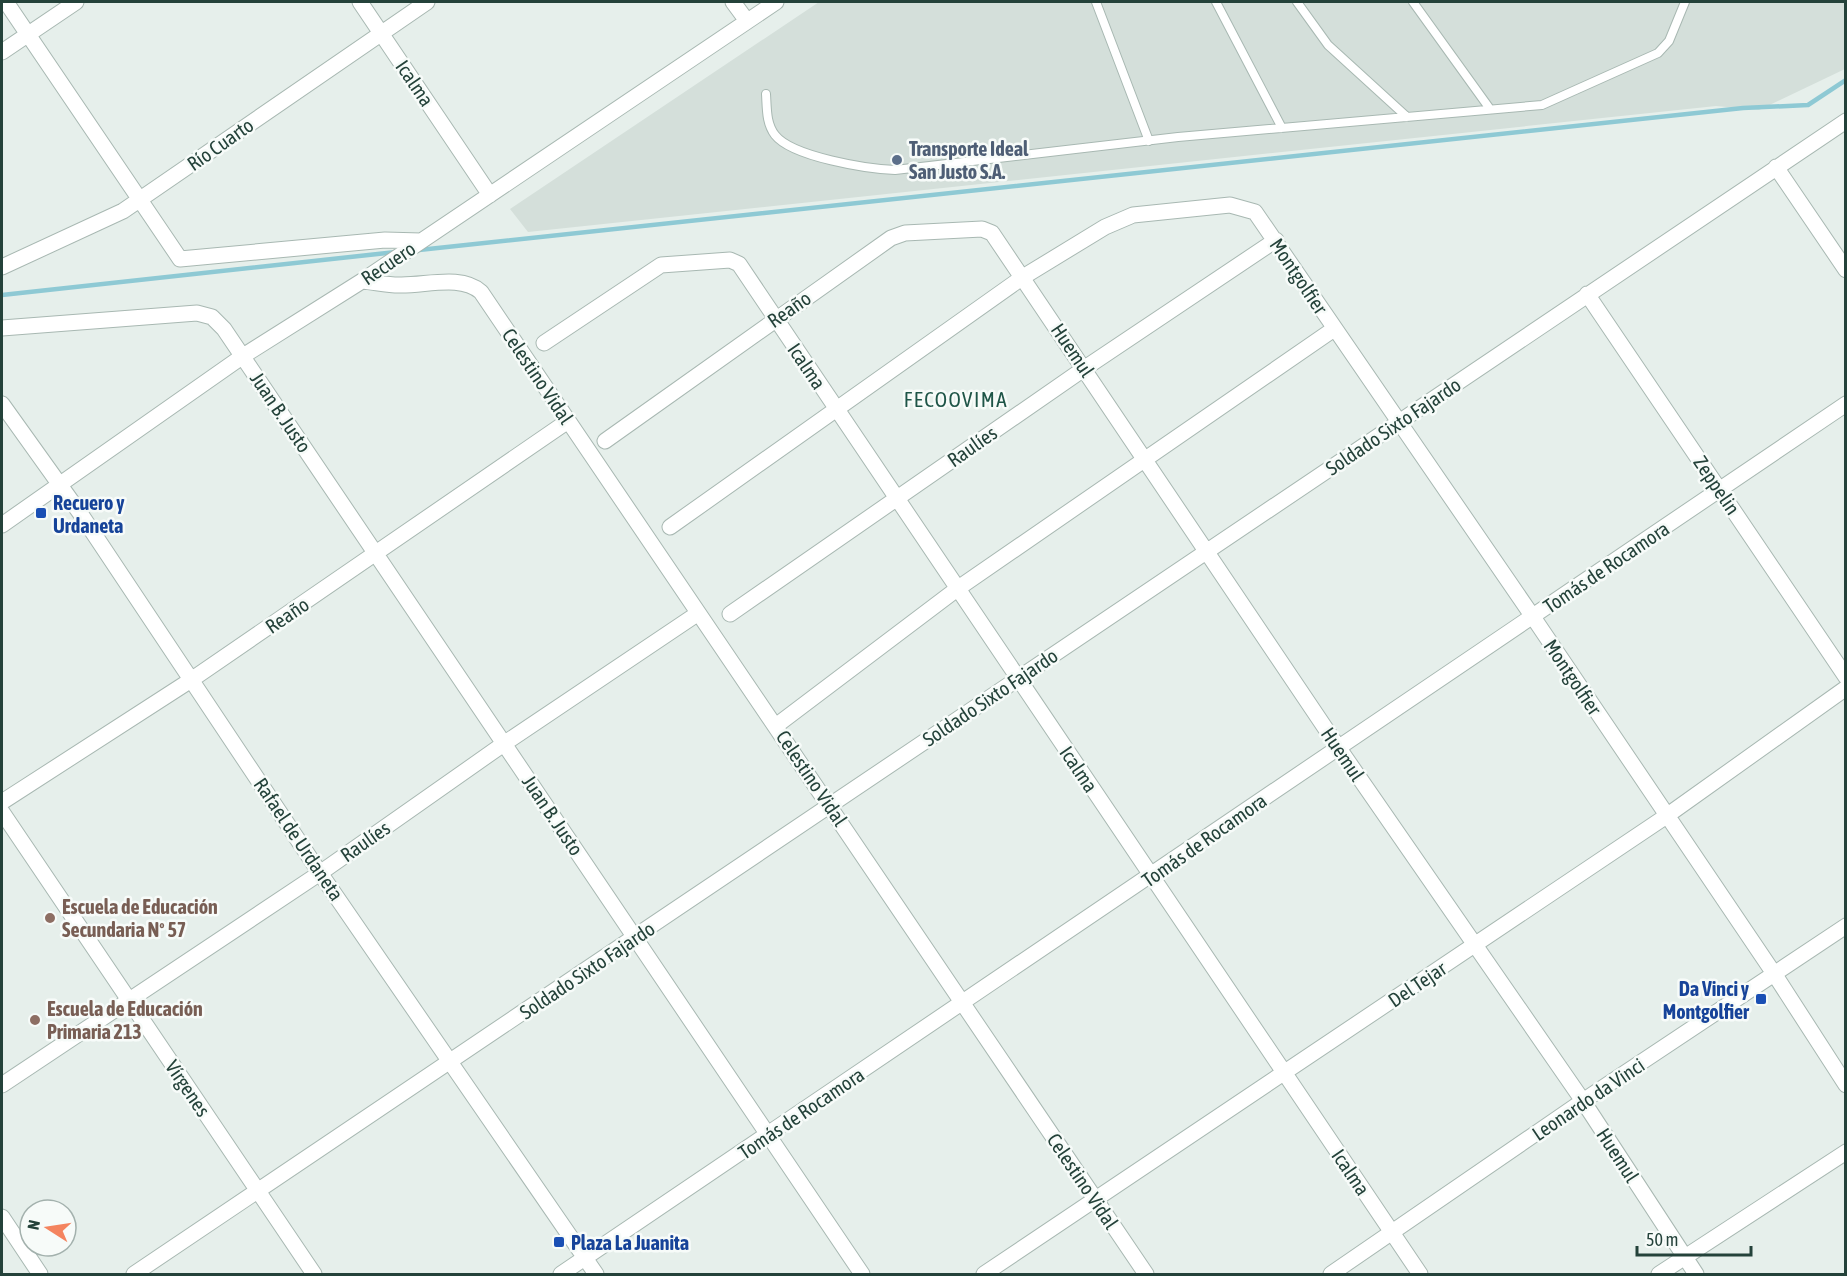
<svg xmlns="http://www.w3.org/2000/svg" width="1847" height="1276" viewBox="0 0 1847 1276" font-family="'Asap Condensed',sans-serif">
<rect width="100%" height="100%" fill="#e6efeb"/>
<!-- built -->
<path fill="#d4dfda" d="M819,2H1845V69L1759,110L1716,106L528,232L510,209Z"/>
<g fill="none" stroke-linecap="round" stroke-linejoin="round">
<!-- stream -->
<path stroke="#8ec9d4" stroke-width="4.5" d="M419,250L1743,108L1808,105L1846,80
M2,295L396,252"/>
<defs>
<path id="service" d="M1096,2L1149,141
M1216,2L1282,128
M1297,2L1328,45L1407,117
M1413,2L1490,109
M766,94C767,109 766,123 775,135C792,157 868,169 895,170L1178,137L1542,105L1658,53L1669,41L1685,2"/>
<path id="minor" d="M6,2L180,259L385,240L421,241
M360,2L490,195
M733,2L747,21
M2,52L76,2
M1776,167L1846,270
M2,267L123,211L427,2
M362,281C374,282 387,285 399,285C425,286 461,274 481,292L1146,1274
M1587,294L1846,677
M2,328L197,313L212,317L224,329L862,1274
M544,343L661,265L730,260L739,264L1420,1274
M2,404L80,513L320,873L596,1274
M605,441L891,238L905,233L982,229L992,233L1338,747L1583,1101L1696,1274
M2,525L243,356L362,281L776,2
M670,527L1023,277L1105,227L1133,215L1230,205L1255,212L1533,617L1775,975L1846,1085
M730,614L1085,368L1276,240
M777,725L957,589L1334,329
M2,802L191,680L568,421
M2,812L314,1274
M2,1085L320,873L505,743L697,614
M2,1217L40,1274
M134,1274L1846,121
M561,1274L1846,404
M984,1274L1665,817L1846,688
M1331,1274L1583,1101L1846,926
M1659,1274L1846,1152"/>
</defs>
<!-- service casing -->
<use href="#service" stroke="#a8b8b2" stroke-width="10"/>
<!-- minor casing -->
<use href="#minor" stroke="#a8b8b2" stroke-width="17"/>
<!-- service -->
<use href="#service" stroke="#fff" stroke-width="8"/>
<!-- minor -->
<use href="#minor" stroke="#fff" stroke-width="15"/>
</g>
<!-- markers -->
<circle fill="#5c6f8a" stroke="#f7fbf9" stroke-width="2" cx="897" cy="160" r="6"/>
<g fill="#1a4fb4" stroke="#f7fbf9" stroke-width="2">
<rect x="35" y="507" width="12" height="12" rx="3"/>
<rect x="1755" y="993" width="12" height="12" rx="3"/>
<rect x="553" y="1236" width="12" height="12" rx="3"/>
</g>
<g fill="#8d6e63" stroke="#f7fbf9" stroke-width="2">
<circle cx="50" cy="918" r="6"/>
<circle cx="35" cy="1020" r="6"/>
</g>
<g text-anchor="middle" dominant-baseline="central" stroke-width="5" stroke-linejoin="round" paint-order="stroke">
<!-- street labels -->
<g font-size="20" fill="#24423a" stroke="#f7fbf9">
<text transform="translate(415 83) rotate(56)">Icalma</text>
<text transform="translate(220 144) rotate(-35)">Río Cuarto</text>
<text transform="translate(388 263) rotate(-34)">Recuero</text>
<text transform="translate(1299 276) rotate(56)">Montgolfier</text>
<text transform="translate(789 309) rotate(-35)">Reaño</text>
<text transform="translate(1073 350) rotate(56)">Huemul</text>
<text transform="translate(807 366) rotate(56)">Icalma</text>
<text transform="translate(538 376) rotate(56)">Celestino Vidal</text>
<text transform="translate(281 412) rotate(56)">Juan B. Justo</text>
<text transform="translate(1393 426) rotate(-34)">Soldado Sixto Fajardo</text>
<text transform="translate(972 446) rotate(-35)">Raulíes</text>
<text transform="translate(1717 485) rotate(56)">Zeppelin</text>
<text transform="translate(1606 567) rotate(-34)">Tomás de Rocamora</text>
<text transform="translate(287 615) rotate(-34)">Reaño</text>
<text transform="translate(1573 677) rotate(56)">Montgolfier</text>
<text transform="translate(990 697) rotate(-34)">Soldado Sixto Fajardo</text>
<text transform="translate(1343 754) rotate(56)">Huemul</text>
<text transform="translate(1079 769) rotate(56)">Icalma</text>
<text transform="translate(812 778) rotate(56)">Celestino Vidal</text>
<text transform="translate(553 815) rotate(56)">Juan B. Justo</text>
<text transform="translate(299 839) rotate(56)">Rafael de Urdaneta</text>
<text transform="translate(1204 840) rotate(-35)">Tomás de Rocamora</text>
<text transform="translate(365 841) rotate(-35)">Raulíes</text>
<text transform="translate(587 970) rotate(-34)">Soldado Sixto Fajardo</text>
<text transform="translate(1417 984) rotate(-34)">Del Tejar</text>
<text transform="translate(188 1088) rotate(56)">Vírgenes</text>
<text transform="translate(1588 1099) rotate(-34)">Leonardo da Vinci</text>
<text transform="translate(801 1113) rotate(-34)">Tomás de Rocamora</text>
<text transform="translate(1618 1155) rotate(57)">Huemul</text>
<text transform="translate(1351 1172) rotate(56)">Icalma</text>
<text transform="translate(1083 1181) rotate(56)">Celestino Vidal</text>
</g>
<!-- service labels -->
<g font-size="20" font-weight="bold" fill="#4e5e75" stroke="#f7fbf9" text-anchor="start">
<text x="909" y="148">Transporte Ideal<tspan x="909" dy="23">San Justo S.A.</tspan></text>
</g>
<!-- transit labels -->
<g font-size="20" font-weight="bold" fill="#164399" stroke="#f7fbf9" text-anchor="start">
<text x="53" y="502">Recuero y<tspan x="53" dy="23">Urdaneta</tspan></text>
<text x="1749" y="988" text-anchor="end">Da Vinci y<tspan x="1749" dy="23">Montgolfier</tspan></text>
<text x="571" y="1242">Plaza La Juanita</text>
</g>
<!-- education labels -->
<g font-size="20" font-weight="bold" fill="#785e54" stroke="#f7fbf9" text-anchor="start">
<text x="62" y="906">Escuela de Educación<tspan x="62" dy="23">Secundaria Nº 57</tspan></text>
<text x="47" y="1008">Escuela de Educación<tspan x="47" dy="23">Primaria 213</tspan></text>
</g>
<!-- neighbourhood labels -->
<g font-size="21" letter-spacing="1.5" fill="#1f5548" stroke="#f7fbf9">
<text x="956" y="399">FECOOVIMA</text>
</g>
</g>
<!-- border -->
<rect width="1847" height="1276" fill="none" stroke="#24423a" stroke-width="6"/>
<!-- north arrow -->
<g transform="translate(48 1228) rotate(282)"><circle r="28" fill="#f7fbf9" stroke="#a3b1ad" stroke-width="1.5"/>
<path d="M0-4.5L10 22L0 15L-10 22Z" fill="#f4845f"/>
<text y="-9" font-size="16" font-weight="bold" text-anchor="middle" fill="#24423a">N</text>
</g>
<!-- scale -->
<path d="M1637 1246v9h114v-9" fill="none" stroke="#24423a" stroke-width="3"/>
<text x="1646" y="1246" font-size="18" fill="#24423a" stroke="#f7fbf9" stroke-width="4.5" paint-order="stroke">50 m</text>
</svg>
